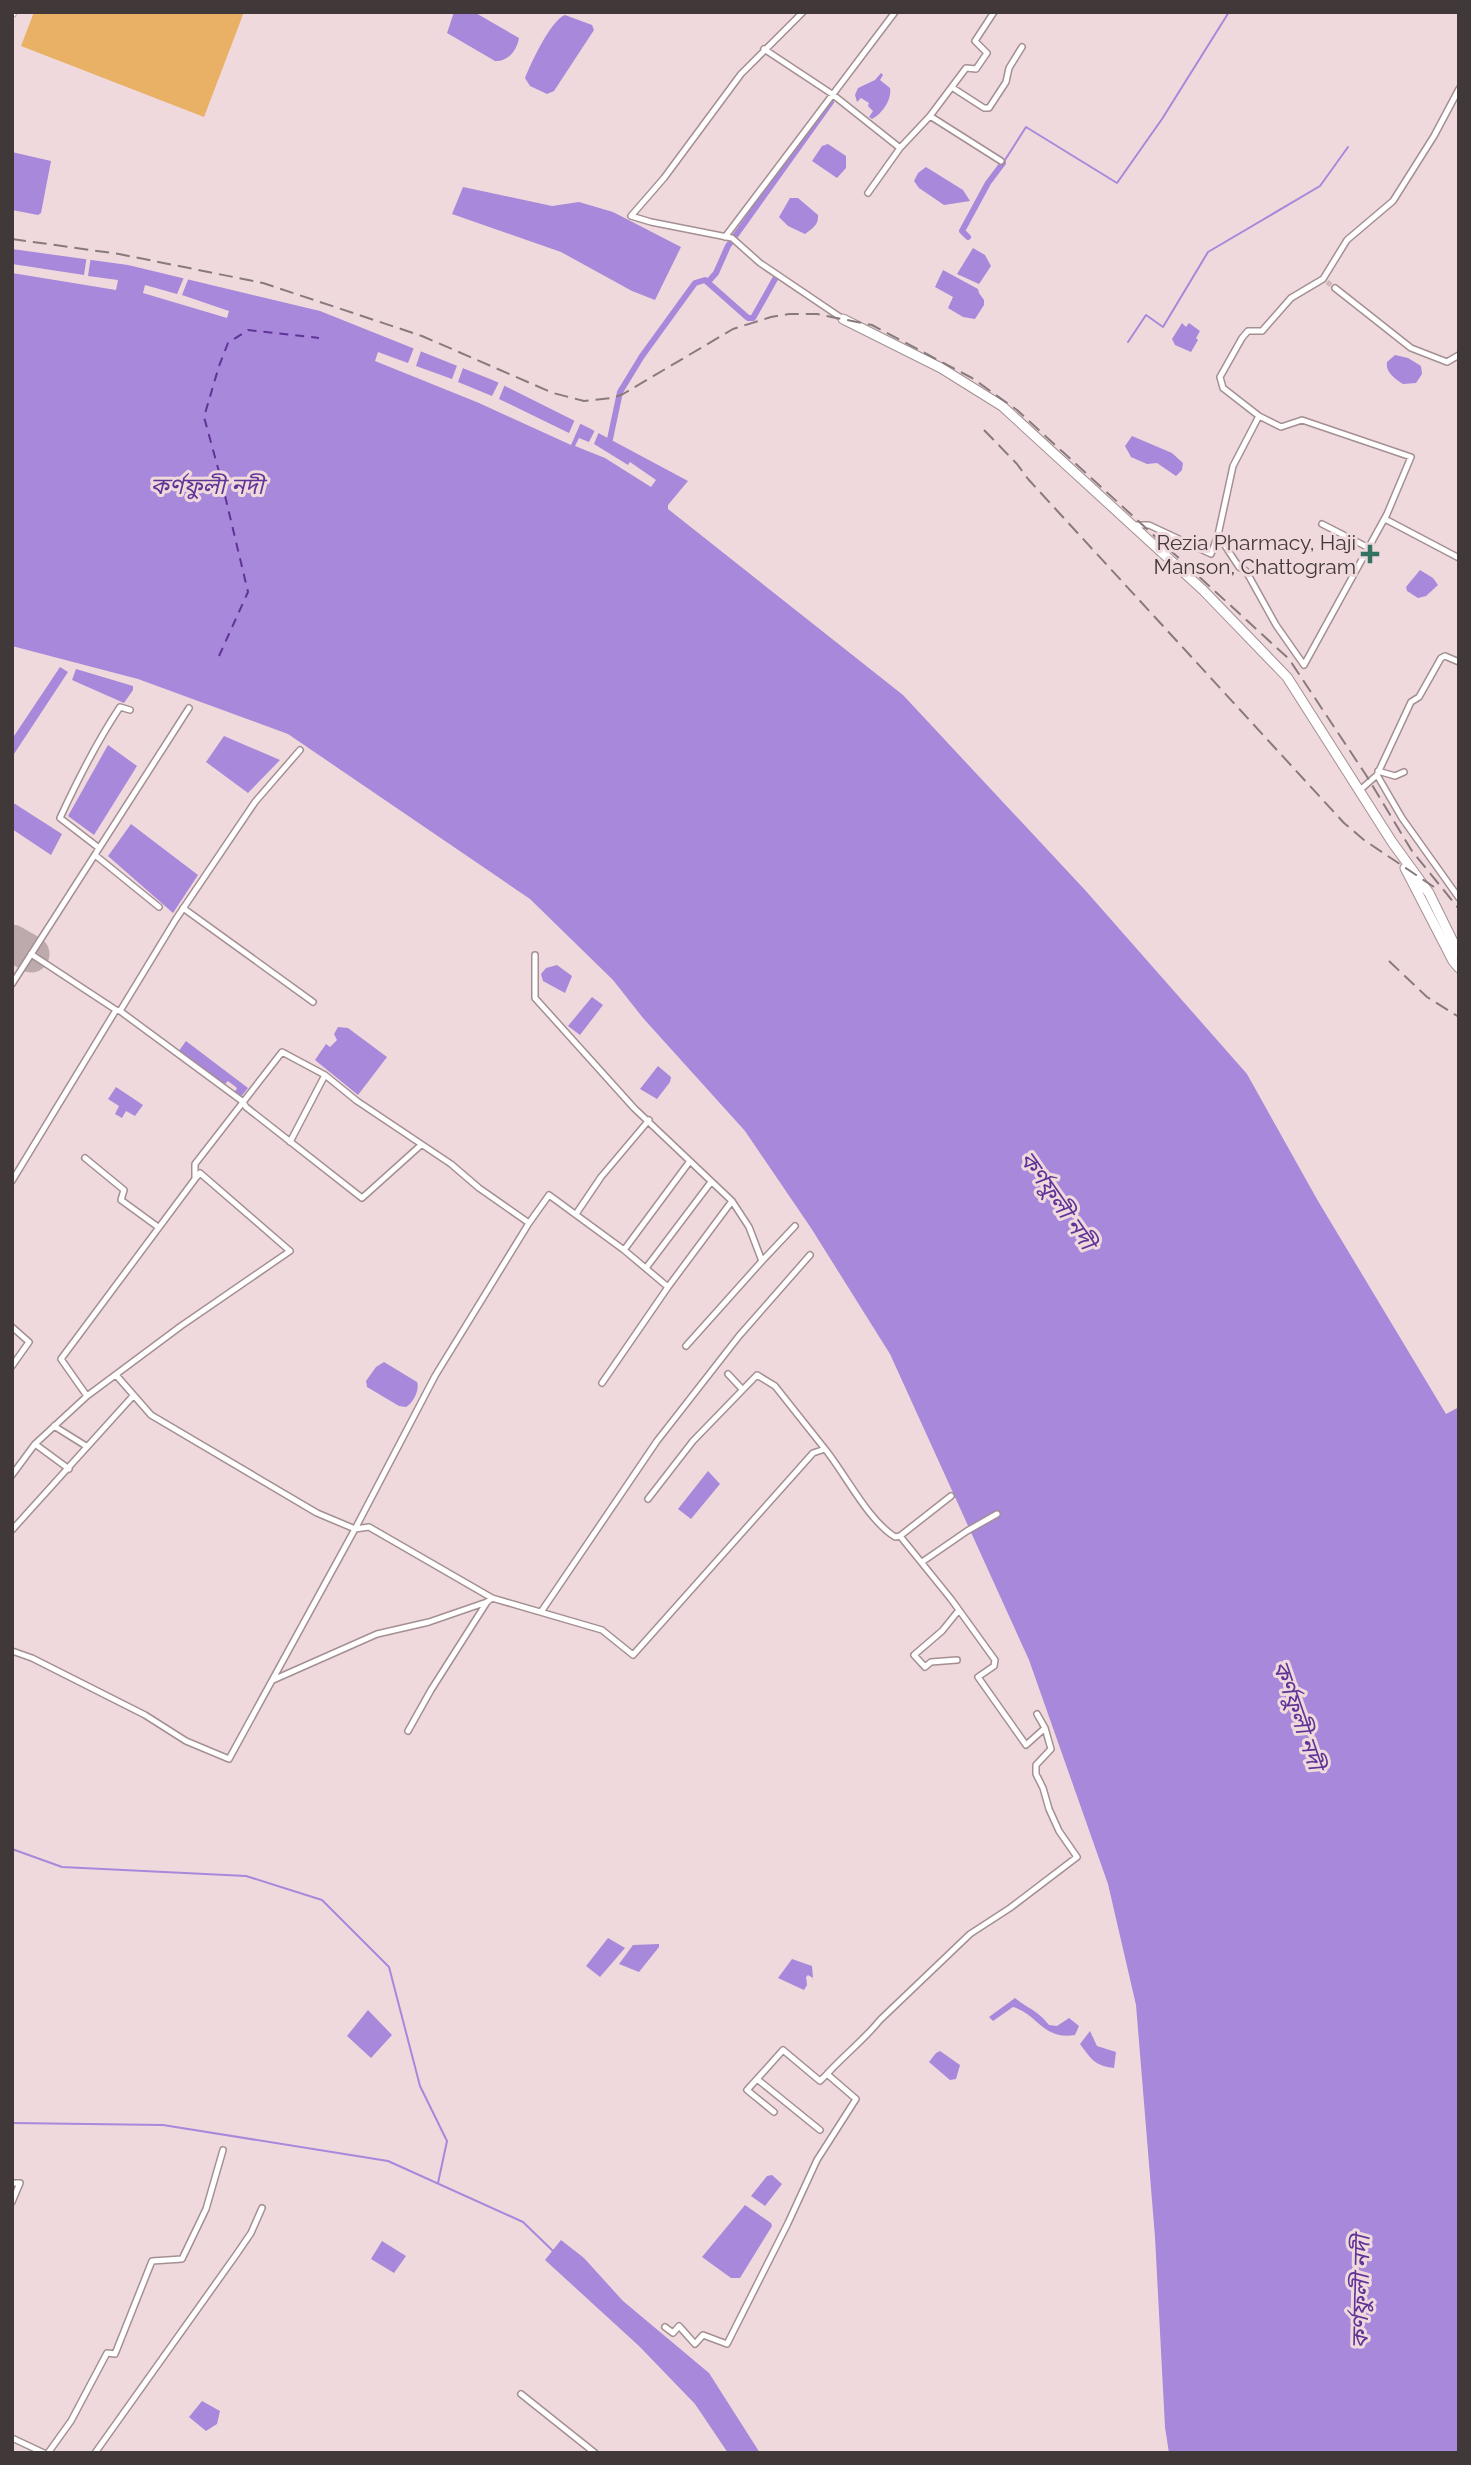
<svg xmlns="http://www.w3.org/2000/svg" width="1471" height="2465" viewBox="0 0 1471 2465" font-family="Raleway,'Noto Sans Bengali',sans-serif">
<rect width="100%" height="100%" fill="#f0d9dd"/>
<!-- green -->
<path fill="#e9b165" d="M34,12H244L204,117L21,46Z"/>
<!-- water -->
<path fill="#a788db" d="M454,12H474L519,38C517,50 508,62 495,61L447,33Z
M565,15L592,25L594,30L554,91L547,94L530,86L525,78C531,63 551,20 565,15Z
M881,73L883,75L880,80L890,88C892,99 883,113 872,119L869,117L873,111L868,106L869,103L861,98L857,102L855,95L858,88L875,80Z
M828,144L846,156V168L837,178L812,161L822,146Z
M12,152L51,161L41,213L38,215L12,210Z
M926,167L963,190L970,201L944,205L919,188L914,181L918,173Z
M463,187L552,206L579,202L613,212L681,247L655,300L632,291L561,252L452,214Z
M790,198H798L818,215C819,225 812,229 805,234L788,226L779,217Z
M973,248L985,255L991,266L979,284L957,274Z
M12,249L128,265L320,311L495,381L589,428L688,481L668,505V509L903,695L1085,890L1247,1074L1318,1201L1446,1414L1459,1407V2453H1169L1165,2427L1155,2237L1136,2005L1108,1884L1029,1660L890,1354L811,1228L745,1131L643,1018L613,980L530,899L288,734L138,679L12,646Z
M943,270L978,289L979,293L984,300V305L975,319L963,317L948,308L953,297L935,287Z
M1182,323L1186,327L1189,323L1200,331L1196,338L1198,340L1191,352L1175,345L1172,339Z
M1395,355L1408,358L1421,366L1422,374L1416,383L1403,384C1395,379 1385,372 1387,362Z
M1132,436L1172,453L1183,463L1182,470L1176,476L1157,463L1147,464L1131,457L1125,446Z
M1420,570L1433,578L1438,585L1426,596L1418,598L1407,591L1406,587Z
M60,667L68,672L12,757V739Z
M76,669L133,686V690L124,703L72,680Z
M224,736L280,760L248,793L206,762Z
M108,745L137,766L94,835L68,816Z
M12,802L62,834L51,855L12,829Z
M131,824L198,875L173,913L108,856Z
M557,965L572,976L565,993L543,981L541,974L546,968Z
M592,997L603,1005L580,1035L568,1026Z
M338,1027L348,1028L387,1057L358,1095L315,1060L326,1044L330,1047L337,1040L334,1034Z
M186,1041L248,1088L240,1098L233,1095L237,1088L228,1081L224,1085L178,1052Z
M658,1066L671,1077L670,1082L657,1099L640,1089Z
M116,1087L143,1105L135,1116L126,1111L122,1118L115,1114L119,1106L108,1099Z
M384,1362L417,1382C420,1390 413,1403 406,1407L399,1406L367,1387L366,1381L376,1367Z
M708,1471L720,1484L691,1519L678,1509Z
M608,1938L625,1948L600,1977L586,1966Z
M659,1944V1947L639,1972L619,1964L633,1945Z
M792,1959L812,1966L813,1978L808,1975L806,1977L807,1985L804,1990L778,1978Z
M1015,1998C1028,2009 1036,2009 1049,2025L1057,2026L1069,2018L1079,2026L1075,2035C1042,2040 1038,2014 1013,2007L993,2021L989,2017Z
M368,2010L392,2035L371,2058L347,2036Z
M1090,2031L1097,2046L1116,2052L1114,2068C1095,2066 1091,2059 1080,2044Z
M940,2051L960,2065L956,2079L950,2080L929,2062L936,2053Z
M772,2175L782,2184L765,2206L751,2196L767,2176Z
M745,2205L771,2223L772,2226L740,2278H731L702,2257Z
M561,2240L584,2258L623,2301L709,2373L760,2453H728L695,2404L639,2346L545,2260Z
M382,2241L406,2256L394,2273L371,2259Z
M202,2401L220,2411L217,2424L206,2431L189,2417Z"/>
<!-- pier -->
<path fill="#f0d9dd" d="M87,255L91,256L88,276L118,280L116,290L12,273V264L84,275Z
M185,275L189,277L182,295L229,311L227,318L143,293L145,285L177,294Z
M415,345L422,348L416,366L452,379L458,363L464,365L458,382L492,396L499,382L505,384L499,399L569,433L576,417L582,420L571,445L479,403L375,361L378,352L408,363Z
M596,428L600,429L594,444L628,465L630,462L656,480L651,487L605,458L575,446L579,438L589,442Z"/>
<g fill="none" stroke-linecap="round" stroke-linejoin="round">
<!-- stream -->
<path stroke="#a788db" stroke-width="2" d="M1003,163L1026,127L1117,183L1162,119L1229,12
M1128,342L1146,315L1163,327L1208,252L1320,186L1348,147
M12,1849L62,1867L246,1876L322,1900L389,1967L420,2086L447,2141L438,2183
M12,2123L163,2125L388,2161L523,2222L553,2251"/>
<!-- canal -->
<path stroke="#a788db" stroke-width="6" d="M968,237L962,231L988,183L1003,163
M708,282L716,273L728,246L831,102
M606,446L610,439L620,392L642,356L695,283L705,280L748,318H753L775,279"/>
<!-- ferry -->
<path stroke="#5f3496" stroke-width="2" stroke-dasharray="9 7" stroke-linecap="butt" d="M219,656L248,592L221,479L204,417L219,366L228,343L248,330L319,338"/>
<!-- runway -->
<path stroke="#bcaaac" stroke-width="37" d="M12,943L31,954"/>
<!-- minor-tunnel -->
<path stroke="#cdb9bc" stroke-width="5" stroke-dasharray="5 2.5" stroke-linecap="butt" d="M1327,282L1335,288"/>
<defs>
<path id="minor" d="M803,12L741,74L664,178L631,216L651,222L732,238L760,263L843,319
M764,49L832,94L900,148
M953,88L984,108H989L1006,82L1009,68L1022,47
M930,116L966,68L976,69L987,53L975,41L994,12
M868,193L900,148L930,116L1001,161
M725,237L895,12
M1335,288L1411,348L1447,362L1459,355
M1385,519L1459,558
M1322,524L1369,548
M1133,525H1149L1211,554L1218,535L1239,567L1246,571L1276,625L1304,665L1387,514L1411,457L1302,420L1281,427L1259,416L1223,388L1220,377L1242,338L1248,331H1262L1291,298L1323,279L1347,240L1393,201L1434,136L1459,89
M1218,535L1233,466L1259,416
M1459,662L1445,656L1441,658L1419,697L1411,702L1377,775L1402,818L1459,898
M1378,771L1395,776L1404,772
M1360,790L1377,775
M99,848L60,818C78,779 96,743 120,707L130,710
M95,855L159,907
M183,908L313,1002
M31,954L116,1010
M535,955V998L634,1108L732,1201L749,1227L762,1261L795,1226
M12,984L189,708
M120,1011L242,1101L246,1107L362,1198L421,1145
M290,1142L325,1075
M85,1158L124,1190L121,1200L158,1227
M12,1181L116,1010L120,1011L176,919L255,802L300,750
M576,1214L601,1177L649,1120
M624,1250L690,1161
M646,1268L711,1182
M12,1327L29,1342L12,1366
M686,1346L762,1261
M728,1374L742,1389
M116,1375L151,1415L317,1513L355,1529L369,1527L492,1598L602,1630L633,1655L813,1453L825,1449L775,1386L757,1375L693,1441L648,1499
M602,1383L668,1287L732,1201
M87,1396L61,1359L195,1179V1164L282,1052L325,1075L357,1101L451,1164L479,1188L529,1223
M54,1426L86,1446
M35,1444L69,1469
M825,1449C846,1475 867,1519 895,1537L900,1536L951,1496
M12,1475L35,1444L87,1396L181,1326L290,1251L200,1173L195,1179
M12,1530L133,1396
M922,1562L967,1531L997,1514
M541,1612L657,1441L739,1336L810,1255
M12,1651L32,1658L145,1715L186,1741L229,1759L355,1529L435,1376L529,1223L549,1195L624,1250L668,1287
M957,1660L931,1662L925,1667L914,1655L942,1631L959,1610
M273,1680L377,1634L429,1622L487,1602L492,1598
M1037,1714L1045,1728
M408,1731L431,1690L487,1602
M757,2079L747,2090L774,2112
M820,2130L757,2079L783,2050L820,2081L827,2074
M12,2183H20L12,2202
M665,2327L673,2333L679,2326L695,2344L703,2335L727,2344L788,2223L817,2160L856,2099L827,2074C844,2055 864,2040 880,2020L970,1934L1010,1908L1077,1857L1059,1831L1049,1809L1043,1788L1036,1774V1765L1051,1749L1045,1728L1026,1745L978,1677L994,1666L995,1660L951,1599L900,1536
M521,2394L595,2453
M12,2438L44,2453
M48,2453L71,2421L107,2353L115,2354L152,2261L182,2259L206,2209L223,2150
M95,2453L236,2255L251,2233L262,2208"/>
<path id="secondary" d="M12,13V12"/>
<path id="trunk" d="M843,319L941,368L1002,406L1204,591L1287,677L1392,842L1429,893L1459,954
M1405,868L1453,961L1459,968"/>
</defs>
<!-- minor casing -->
<use href="#minor" stroke="#a48f92" stroke-width="8"/>
<!-- secondary casing -->
<use href="#secondary" stroke="#a48f92" stroke-width="10"/>
<!-- trunk casing -->
<use href="#trunk" stroke="#a48f92" stroke-width="11"/>
<!-- minor -->
<use href="#minor" stroke="#fff" stroke-width="5"/>
<!-- secondary -->
<use href="#secondary" stroke="#fff" stroke-width="8"/>
<!-- trunk -->
<use href="#trunk" stroke="#fff" stroke-width="9"/>
<!-- rail -->
<path stroke="#887a7c" stroke-width="2" stroke-dasharray="14 7" stroke-linecap="butt" d="M12,239L119,254L263,283L422,336L553,393L584,401L613,398L623,394L733,329L771,317L789,314H817L872,325L972,378L1017,410L1289,659L1366,775L1412,851L1459,909
M984,430L1017,464L1028,479L1344,823L1364,840L1434,887
M1389,961L1427,997L1459,1017"/>
</g>
<!-- markers -->
<path fill="#327261" stroke="#f0d9dd" stroke-width="2.5" d="M1366.5 543.5h7v7h7v7h-7v7h-7v-7h-7v-7h7z"/>
<g text-anchor="middle" dominant-baseline="central" stroke-width="6" stroke-linejoin="round" paint-order="stroke">
<!-- poi labels -->
<g font-size="21" fill="#413839" stroke="#f0d9dd" text-anchor="end">
<text x="1356" y="542">Rezia Pharmacy, Haji<tspan x="1356" dy="24">Manson, Chattogram</tspan></text>
</g>
<!-- water labels -->
<g font-size="23" font-style="italic" fill="#5f3496" stroke="#f0d9dd">
<text x="207" y="485">কর্ণফুলী নদী</text>
<text transform="translate(1058 1200) rotate(55)">কর্ণফুলী নদী</text>
<text transform="translate(1299 1715) rotate(71)">কর্ণফুলী নদী</text>
<text transform="translate(1360 2292) rotate(-89)">কর্ণফুলী নদী</text>
</g>
</g>
<!-- border -->
<rect width="1471" height="2465" fill="none" stroke="#413839" stroke-width="28"/>
</svg>
